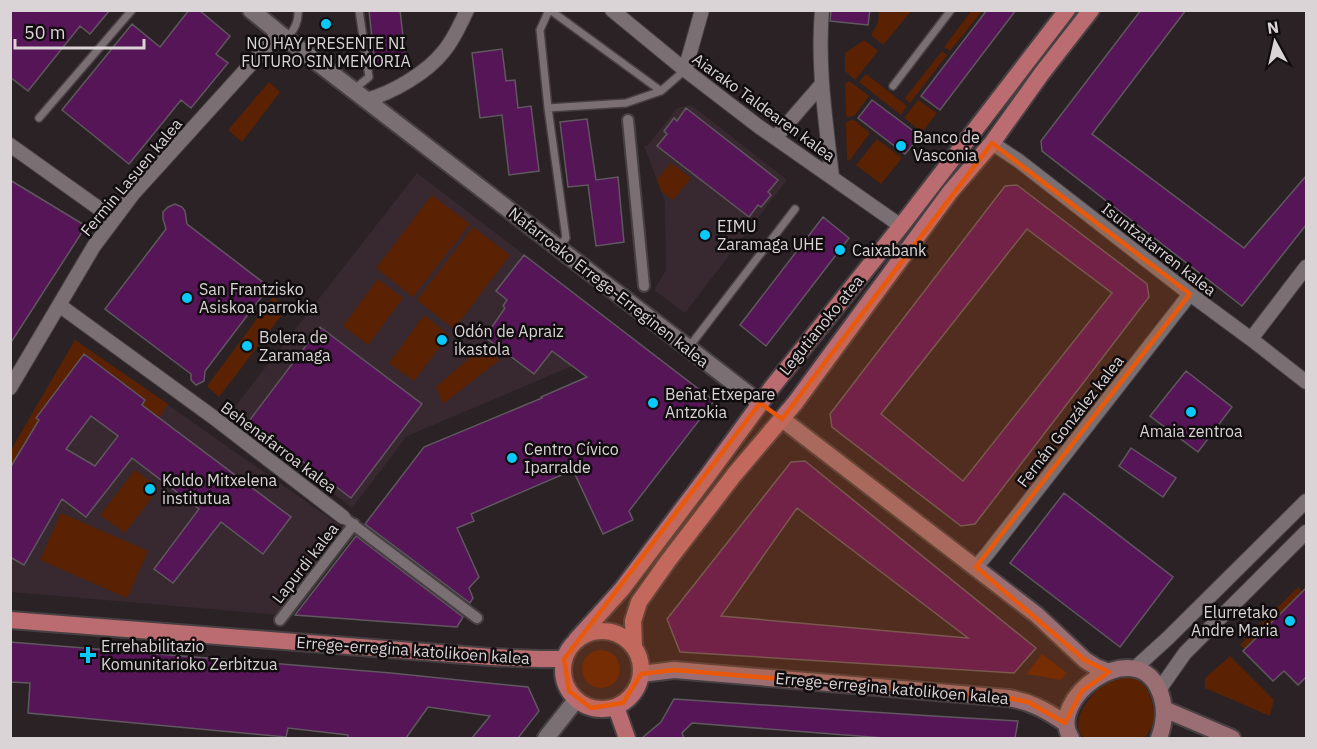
<svg xmlns="http://www.w3.org/2000/svg" width="1317" height="749" viewBox="0 0 1317 749" font-family="'IBM Plex Sans',sans-serif">
<rect width="100%" height="100%" fill="#2b2225"/>
<!-- built -->
<path fill="#37292f" d="M691,105L787,180L685,313L654,290L666,270L665,201L644,146L648,145L677,108Z
M417,173L611,321L577,364L407,436L352,508L230,413Z
M75,340L344,528L279,615L11,592V450Z"/>
<!-- green -->
<path fill="#5a2202" d="M972,10L982,11L950,51L944,47Z
M879,11H911L883,45L871,35L878,23Z
M864,40L878,51L855,80L845,71V53Z
M942,51L947,55L910,103L905,98Z
M866,74L907,106L901,115L859,82Z
M849,81L869,96L854,116L848,117L846,116L845,84Z
M269,82L280,92L242,142L228,130Z
M918,100L937,113L922,132L904,118Z
M854,120L870,133L849,161L847,159L846,123L848,121Z
M877,139L902,158L881,184L856,165Z
M671,163L691,178L673,200L661,191L657,179Z
M432,195L470,224L413,297L376,268Z
M473,227L510,255L454,329L417,300Z
M378,279L403,298L368,345L343,326Z
M273,297L288,307L219,397L207,386Z
M424,315L449,335L414,381L389,363Z
M75,340L168,404L159,418L142,405L145,400L84,354L36,417L39,420L11,468V450Z
M484,345L499,360L443,404L436,387Z
M135,470L159,488L125,533L100,515Z
M61,513L148,551L127,598L40,560Z
M1298,587L1303,592L1245,649L1240,645Z
M582 669a19 19 0 1 1 38 0a19 19 0 1 1-38 0Z
M1042,654L1067,673L1061,680L1026,674Z
M1230,656L1274,700L1270,716L1205,688V678Z
M1128,677C1132,677 1135,678 1138,680C1151,688 1157,712 1152,726C1150,731 1147,735 1144,738H1084C1068,723 1089,696 1102,686C1110,680 1119,678 1128,677Z"/>
<!-- building -->
<path fill="#551557" stroke="#5f585f" stroke-width="1.5" fill-rule="evenodd" d="M10,10H110L90,34L80,26L28,91L10,77Z
M189,10H199L230,36L216,54L228,63L191,108L181,100L129,164L62,110L132,24L160,47Z
M369,10H400L406,64L375,68Z
M831,10H870L868,25L830,21Z
M987,10H1016L940,110L921,96Z
M1141,10H1186L1092,134L1244,248L1306,176V225L1242,306L1042,151L1041,141Z
M502,49L506,81L515,80L518,108L531,106L539,171L509,175L502,115L480,118L472,53Z
M872,100L920,136L905,154L858,118Z
M686,108L778,180L768,192L771,195L761,207L758,205L749,217L657,146L667,134L664,131L674,118L677,121Z
M587,119L596,180L618,177L624,242L596,246L588,185L568,187L560,122Z
M10,180L86,226L10,344Z
M1017,185L1147,284L1149,297L975,524L961,526L832,427L830,414L1005,186ZM1027,229L1112,293L963,481L881,414Z
M175,204L182,207L185,211L187,224L269,287L205,371L204,381L196,385L191,380V374L105,309L166,229L163,219V212L168,207Z
M823,217L849,238L766,346L740,325Z
M524,255L714,401L629,511L633,520L603,534L573,470L471,514L474,521L457,528L479,577L469,588L473,598L470,603L365,524L424,447L542,398L541,397L587,377L552,351L534,374L485,337L505,308L503,306L507,300L496,291Z
M320,327L422,404L351,498L249,421Z
M84,354L145,400L142,405L291,517L263,554L221,522L173,583L154,569L199,509L132,458L86,517L62,499L24,565L10,557V468L39,420L36,418ZM91,416L118,436L95,466L66,449Z
M1186,371L1232,407L1198,452L1150,416Z
M1131,448L1176,478L1163,497L1119,466Z
M805,461L1036,648L1014,673L680,652L667,619L791,462ZM797,508L968,638L721,616Z
M1064,493L1173,577L1120,647L1010,563Z
M356,536L463,617L457,627L295,615Z
M1306,588V677L1298,685L1284,671L1273,681L1243,651Z
M10,642L391,673L528,687L539,711L518,738H472L490,716L428,707L406,738H348V735L288,728L286,737L28,713L30,683L10,682Z
M674,699L933,716L1018,721L1015,738H884L692,723L682,733L684,738H642L661,722Z"/>
<g fill="none" stroke-linecap="round" stroke-linejoin="round">
<defs>
<path id="service" d="M549,10L540,30L548,108L566,238L558,248
M288,38C294,29 299,22 298,10
M893,86L951,10
M353,90L369,77L359,10
M661,91L685,70
M548,108L626,103L661,91L550,10
M39,118L132,10
M689,347L795,209"/>
<path id="pedestrian" d="M628,120L644,286
M343,517L477,618
M280,620L354,524"/>
<path id="minor" d="M612,10L685,70L758,126L901,226
M822,10C817,66 826,122 832,177
M685,70L702,10
M366,100C392,93 427,73 444,51C454,39 460,25 467,10
M775,138L821,85
M992,143L1019,161L1190,294L1251,339L1306,382
M10,145L97,207L112,220
M59,305L213,417L343,517
M1251,339L1306,267
M10,388L94,246L133,194L279,33
M976,567L988,553L1190,294
M1135,668L1168,638L1306,501
M1159,690L1185,653L1306,532"/>
<path id="tertiary" d="M251,10L279,33L760,403
M546,738L576,700"/>
<path id="secondary" d="M782,419L1037,615L1085,660L1096,667L1109,672
M641,674L674,670L1008,698C1030,701 1047,711 1065,723
M1164,709L1232,738
M1071,738C1046,700 1132,635 1158,688C1166,704 1165,722 1159,738"/>
<path id="primary" d="M10,620L491,657L540,659H564
M563 670a39 39 0 1 1 78 0a39 39 0 1 1-78 0Z
M576,640L622,589L708,475L773,386L901,226L1067,10
M634,647L633,621L639,602L668,561L734,475L795,403L950,192L992,143L1042,73L1091,10
M616,707L627,738"/>
</defs>
<!-- service casing -->
<use href="#service" stroke="#474043" stroke-width="10"/>
<!-- pedestrian casing -->
<use href="#pedestrian" stroke="#474043" stroke-width="14"/>
<!-- minor casing -->
<use href="#minor" stroke="#474043" stroke-width="16"/>
<!-- tertiary casing -->
<use href="#tertiary" stroke="#474043" stroke-width="20"/>
<!-- secondary casing -->
<use href="#secondary" stroke="#474043" stroke-width="20"/>
<!-- primary casing -->
<use href="#primary" stroke="#474043" stroke-width="20"/>
<!-- service -->
<use href="#service" stroke="#7a7074" stroke-width="7"/>
<!-- pedestrian -->
<use href="#pedestrian" stroke="#7a7074" stroke-width="10"/>
<!-- minor -->
<use href="#minor" stroke="#7a7074" stroke-width="14"/>
<!-- tertiary -->
<use href="#tertiary" stroke="#7a7074" stroke-width="16"/>
<!-- secondary -->
<use href="#secondary" stroke="#9a6e72" stroke-width="16"/>
<!-- primary -->
<use href="#primary" stroke="#ba6c71" stroke-width="16"/>
</g>
<!-- marked area -->
<path fill="#e8590c" fill-opacity="0.2" stroke="#e8590c" stroke-width="4.5" stroke-linejoin="round" d="M992,143L1190,294L976,567L1085,660L1109,672L1082,691L1065,723L1028,702L1008,698L674,670L641,674L623,703L591,708L569,691L564,659L760,403L782,419Z"/>
<!-- markers -->
<g fill="#09cafa" stroke="#110d0e" stroke-width="2">
<circle cx="326" cy="24" r="6"/>
<circle cx="901" cy="146" r="6"/>
<circle cx="705" cy="235" r="6"/>
<circle cx="840" cy="250" r="6"/>
<circle cx="187" cy="298" r="6"/>
<circle cx="442" cy="340" r="6"/>
<circle cx="247" cy="346" r="6"/>
<circle cx="653" cy="403" r="6"/>
<circle cx="1191" cy="412" r="6"/>
<circle cx="512" cy="458" r="6"/>
<circle cx="150" cy="489" r="6"/>
<circle cx="1290" cy="621" r="6"/>
<path d="M85 646h6v6h6v6h-6v6h-6v-6h-6v-6h6z"/>
</g>
<g text-anchor="middle" dominant-baseline="central" stroke-width="5" stroke-linejoin="round" paint-order="stroke">
<!-- poi labels -->
<g font-size="16" fill="#dad4d6" stroke="#110d0e" text-anchor="start">
<text x="326" y="43" text-anchor="middle">NO HAY PRESENTE NI<tspan x="326" dy="18">FUTURO SIN MEMORIA</tspan></text>
<text x="913" y="137">Banco de<tspan x="913" dy="18">Vasconia</tspan></text>
<text x="717" y="226">EIMU<tspan x="717" dy="18">Zaramaga UHE</tspan></text>
<text x="852" y="250">Caixabank</text>
<text x="199" y="289">San Frantzisko<tspan x="199" dy="18">Asiskoa parrokia</tspan></text>
<text x="454" y="331">Odón de Apraiz<tspan x="454" dy="18">ikastola</tspan></text>
<text x="259" y="337">Bolera de<tspan x="259" dy="18">Zaramaga</tspan></text>
<text x="665" y="394">Beñat Etxepare<tspan x="665" dy="18">Antzokia</tspan></text>
<text x="1191" y="431" text-anchor="middle">Amaia zentroa</text>
<text x="524" y="449">Centro Cívico<tspan x="524" dy="18">Iparralde</tspan></text>
<text x="162" y="480">Koldo Mitxelena<tspan x="162" dy="18">institutua</tspan></text>
<text x="1278" y="612" text-anchor="end">Elurretako<tspan x="1278" dy="18">Andre Maria</tspan></text>
<text x="101" y="646">Errehabilitazio<tspan x="101" dy="18">Komunitarioko Zerbitzua</tspan></text>
</g>
<!-- street labels -->
<g font-size="16" fill="#dad4d6" stroke="#110d0e">
<text transform="translate(764 107) rotate(36)">Aiarako Taldearen kalea</text>
<text transform="translate(131 177) rotate(-50)">Fermin Lasuen kalea</text>
<text transform="translate(1159 249) rotate(38)">Isuntzatarren kalea</text>
<text transform="translate(609 287) rotate(38)">Nafarroako Errege-Erreginen kalea</text>
<text transform="translate(821 325) rotate(-51)">Legutianoko atea</text>
<text transform="translate(1070 421) rotate(-52)">Fernán González kalea</text>
<text transform="translate(279 447) rotate(37)">Behenafarroa kalea</text>
<text transform="translate(305 563) rotate(-52)">Lapurdi kalea</text>
<text transform="translate(413 650) rotate(4)">Errege-erregina katolikoen kalea</text>
<text transform="translate(892 688) rotate(5)">Errege-erregina katolikoen kalea</text>
</g>
</g>
<!-- border -->
<rect width="1317" height="749" fill="none" stroke="#dad4d6" stroke-width="24"/>
<!-- north arrow -->
<g transform="translate(1275 42) rotate(352)" stroke="#110d0e" stroke-width="4.5" paint-order="stroke">
<path d="M0-4.5L10 22L0 15L-10 22Z" fill="#dad4d6"/>
<text y="-9" font-size="16" font-weight="bold" text-anchor="middle" fill="#dad4d6">N</text>
</g>
<!-- scale -->
<path d="M15 39v9h129v-9" fill="none" stroke="#dad4d6" stroke-width="3"/>
<text x="24" y="39" font-size="18" fill="#dad4d6" stroke="#110d0e" stroke-width="4.5" paint-order="stroke">50 m</text>
</svg>
